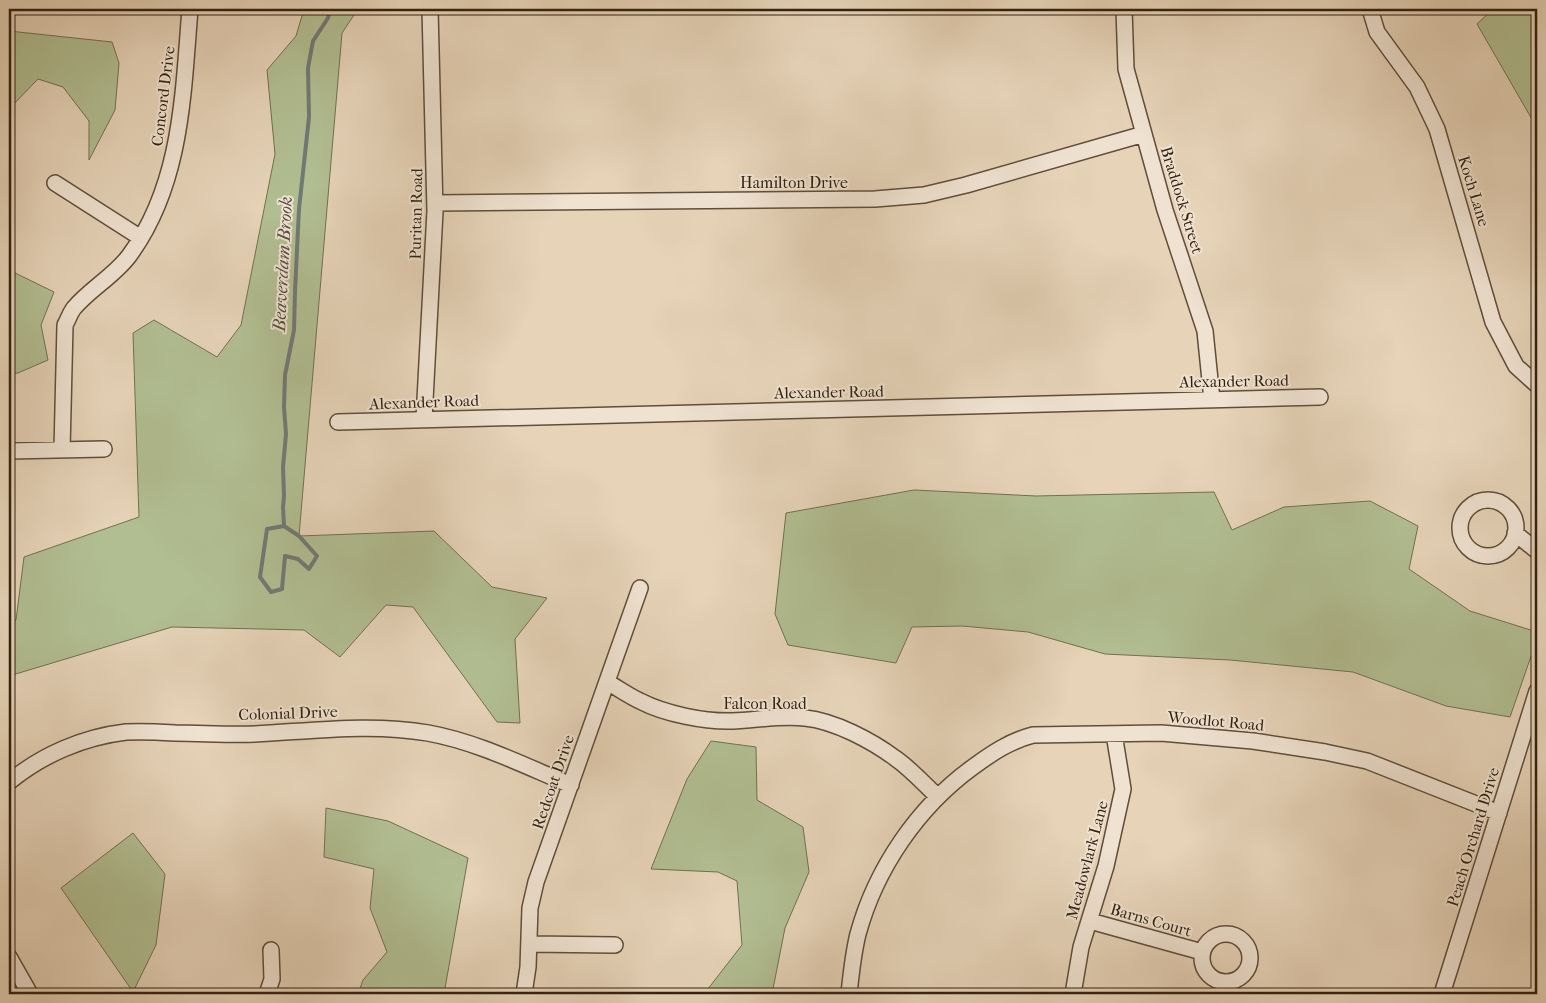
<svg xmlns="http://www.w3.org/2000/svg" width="1546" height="1003" viewBox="0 0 1546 1003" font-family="'IM FELL French Canon',serif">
<rect width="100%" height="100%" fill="#e6d3b8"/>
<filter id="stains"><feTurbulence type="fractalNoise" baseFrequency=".004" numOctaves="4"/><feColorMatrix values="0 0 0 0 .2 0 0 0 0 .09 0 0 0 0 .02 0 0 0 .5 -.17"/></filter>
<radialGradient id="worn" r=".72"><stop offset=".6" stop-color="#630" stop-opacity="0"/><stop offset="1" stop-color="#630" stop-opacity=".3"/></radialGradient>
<!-- green -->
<path fill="#b1be92" stroke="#727051" d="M304,9H358L342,33L299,536L434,531L492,587L547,598L515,639L520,723L497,722L413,607L386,605L340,657L304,630L172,627L9,676V620H16L24,557L139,517L133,333L154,320L217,357L241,325L275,154L267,70L296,36Z
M1493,9H1537V128L1477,24Z
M9,31L112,42L119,63L115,110L89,160V121L63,87L38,79L9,109Z
M9,270L54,292L41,325L48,360L18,373L9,374Z
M914,490L1036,496L1214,492L1232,530L1284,507L1370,501L1418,526L1409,569L1470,611L1537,632V639L1510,717L1446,706L1353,672L1230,660L1105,654L1028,632L962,626L912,627L896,663L788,645L775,614L786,513Z
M711,741L756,747L757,800L803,827L809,872L785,928L772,994H704L742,945L737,881L718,872L651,869L687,779Z
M326,808L388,821L468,858L444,994H358L363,980L387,952L370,908L374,869L324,857Z
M133,833L165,874L156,945L133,992L61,888Z"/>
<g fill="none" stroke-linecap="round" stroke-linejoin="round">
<!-- stream -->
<path stroke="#717a75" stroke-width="4" d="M284,526L283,507L284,496L283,467L286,434L284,407L285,375L294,330L295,291L299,209L309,117L308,68L313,41L328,18L330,9
M284,526L299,536L317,556L309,569L298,559L285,556L282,589L271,592L260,577L267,529Z"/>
<defs>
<path id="minor" d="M1124,9L1126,69L1165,210L1205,331L1212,400
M1370,9L1377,32L1417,87L1437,129L1493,322L1516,366L1537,385
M55,183L141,238
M435,203L875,199L924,195L966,185L1144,134
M424,419L435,211L430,9
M338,422L1320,397
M62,450L65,325C68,320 70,313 74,308C90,289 114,276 129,256C182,184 183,94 190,9
M9,451L104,449
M1460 528a28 28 0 1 1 56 0a28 28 0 1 1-56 0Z
M1515,533L1537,551
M607,682C618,688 629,696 640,701C665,714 705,722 733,721C757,720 781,715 805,718C835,721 872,741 895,758C911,769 924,784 938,797
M9,782C42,755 83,737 126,732C142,731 159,732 175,733C201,733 228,735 255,734C313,731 371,723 428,733C478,742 525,766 571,785
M1090,921L1202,952
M1202 958a24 24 0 1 1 48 0a24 24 0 1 1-48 0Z
M529,944L615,945
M9,957L30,994
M267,994L272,979L271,950
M524,994L528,967L530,908L536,882L640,588
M849,994C851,974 853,954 858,934C876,868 918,807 973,767C992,753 1010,741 1033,735L1161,733L1253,741L1325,752L1367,761L1499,813
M1073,994L1081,947L1106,866L1123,789L1114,734
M1442,994L1537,691"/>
</defs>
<!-- minor casing -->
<use href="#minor" stroke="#604e3a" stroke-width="18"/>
<!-- minor -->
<use href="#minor" stroke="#efe2d1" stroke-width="15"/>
</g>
<g text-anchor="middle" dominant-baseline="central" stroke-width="4" stroke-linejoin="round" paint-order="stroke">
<!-- street labels -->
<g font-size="16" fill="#332210" stroke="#efe2d1">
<text transform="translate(163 96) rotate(-83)">Concord Drive</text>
<text x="794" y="182">Hamilton Drive</text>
<text transform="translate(1474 191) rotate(73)">Koch Lane</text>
<text transform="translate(1182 200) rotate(73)">Braddock Street</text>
<text transform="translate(416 214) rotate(-89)">Puritan Road</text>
<text transform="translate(1234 381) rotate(-1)">Alexander Road</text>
<text transform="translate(829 392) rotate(-1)">Alexander Road</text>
<text transform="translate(424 402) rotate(-2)">Alexander Road</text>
<text x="765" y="703">Falcon Road</text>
<text transform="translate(288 713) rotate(-2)">Colonial Drive</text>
<text transform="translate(1216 721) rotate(5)">Woodlot Road</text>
<text transform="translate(553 782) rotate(-71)">Redcoat Drive</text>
<text transform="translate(1473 837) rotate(-73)">Peach Orchard Drive</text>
<text transform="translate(1087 860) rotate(-75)">Meadowlark Lane</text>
<text transform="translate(1151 920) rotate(16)">Barns Court</text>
</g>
<!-- water labels -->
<g font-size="18" font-style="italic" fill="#524e43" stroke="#efe2d1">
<text transform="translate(283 264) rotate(-87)">Beaverdam Brook</text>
</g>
</g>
<!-- margin -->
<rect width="1546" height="1003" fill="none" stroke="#e6d3b8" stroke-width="30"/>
<rect x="10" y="10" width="1526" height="983" fill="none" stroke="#332210" stroke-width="2.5"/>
<rect x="15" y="15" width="1516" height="973" fill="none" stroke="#332210"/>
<rect width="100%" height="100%" filter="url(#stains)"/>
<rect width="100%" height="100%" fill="url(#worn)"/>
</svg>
